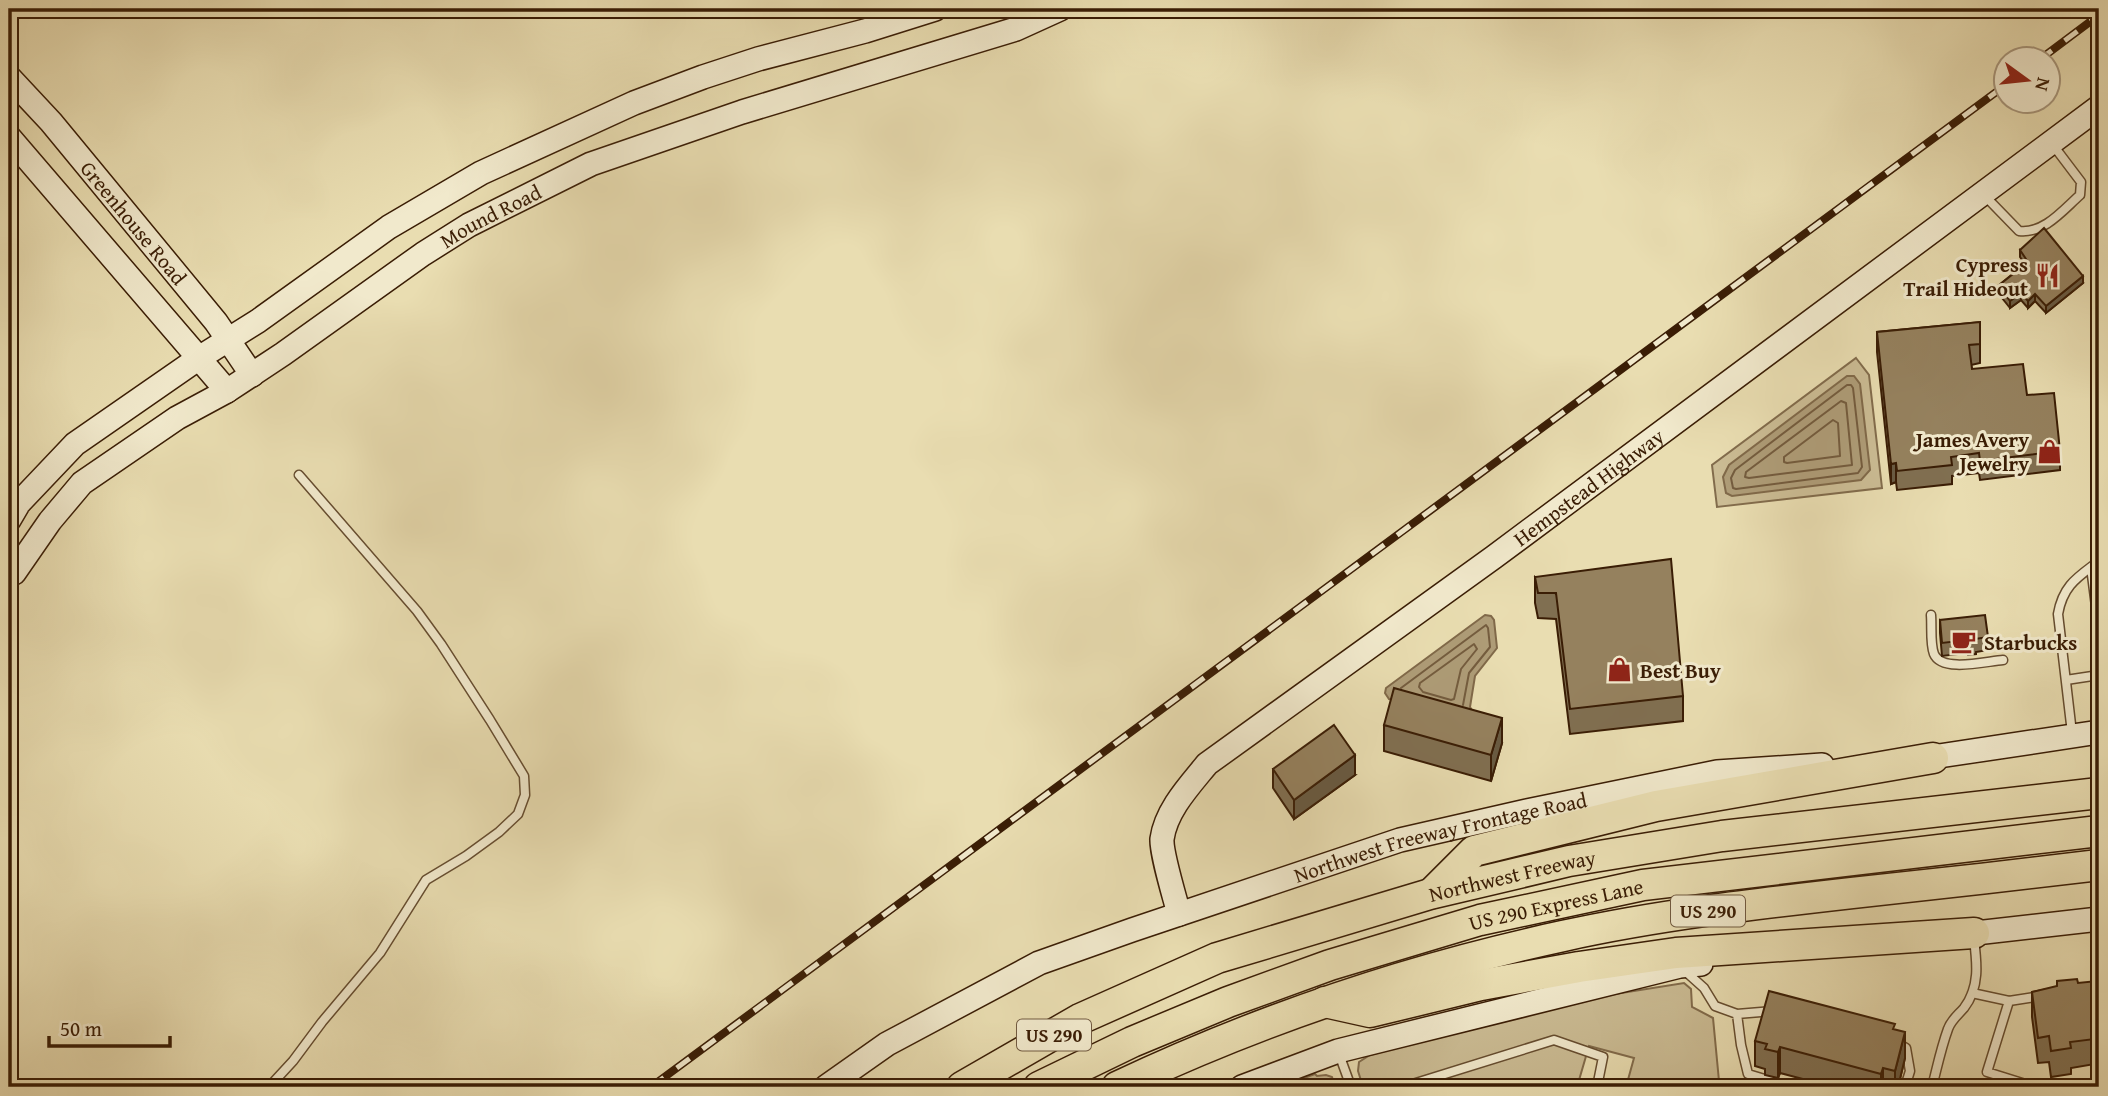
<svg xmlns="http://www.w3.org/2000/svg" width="2108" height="1096" viewBox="0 0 2108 1096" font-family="'Gentium Book Plus',serif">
<rect width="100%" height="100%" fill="#e9ddb1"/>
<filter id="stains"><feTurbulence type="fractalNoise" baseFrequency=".00286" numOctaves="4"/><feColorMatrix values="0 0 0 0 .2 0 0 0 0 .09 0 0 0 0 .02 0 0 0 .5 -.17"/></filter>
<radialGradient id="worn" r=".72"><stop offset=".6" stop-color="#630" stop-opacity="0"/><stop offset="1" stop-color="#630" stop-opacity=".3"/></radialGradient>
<!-- green -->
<path fill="#cbbc94" stroke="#826c4c" stroke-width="2" d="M1856,358L1869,375L1882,488L1717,507L1712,465Z
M1684,983L1691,989L1692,1007L1713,1018L1719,1081L1741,1087H1626L1634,1058L1589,1046L1577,1087H1363L1358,1071L1359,1062L1370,1055L1571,1001Z
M1315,1074L1317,1076L1326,1075L1332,1077L1335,1087H1279Z"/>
<!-- water -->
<path fill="#ae9c77" stroke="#806949" stroke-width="2" d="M1847,376H1854L1860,384L1870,470L1861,480L1732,496L1726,493L1723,477L1729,465Z
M1485,615L1491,616L1494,620L1497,648L1475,676L1470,707L1473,712L1389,699L1385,693L1386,688Z"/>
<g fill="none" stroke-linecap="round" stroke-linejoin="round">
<!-- shore -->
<path stroke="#745c3e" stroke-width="2" d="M1847,385H1851L1853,388L1862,467L1858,473L1736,489L1733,488L1731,478L1735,470Z
M1841,401L1846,403L1852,465L1749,478L1745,477L1746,472Z
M1833,420L1838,423L1840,456L1787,463L1784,462V457Z
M1474,644L1477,649L1461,669L1454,699L1451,700L1423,692L1419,687L1420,683Z
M1401,688L1486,625L1488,628L1490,647L1469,673L1463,705"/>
<defs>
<path id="lane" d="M1984,195L2019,231C2044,234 2063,210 2080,195L2081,182L2053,145
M2091,567L2099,630
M1931,615C1932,627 1930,644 1934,654C1942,673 1987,661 2003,660
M2066,680L2099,675
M2072,733L2058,614C2063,585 2078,577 2099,561
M1685,971L1704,988L1715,1006L1737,1014L1773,1011
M1972,993L2009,1001L2041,996
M2009,1001L1987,1072L2035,1087
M1737,1014L1741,1045L1748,1074L1791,1087
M1899,1044L1906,1048L1910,1071L1905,1087
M1339,1054L1351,1087
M269,1087L293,1061L322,1022L380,953L426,880L466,856L499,832L518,814L525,795L524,776L490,720L441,644L417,611L299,475
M1403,1087L1554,1040L1603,1057L1597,1087
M1932,1087C1937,1068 1941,1048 1948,1029C1951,1020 1958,1015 1964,1008C1980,987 1977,963 1974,939"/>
<g id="secondary">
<path id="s1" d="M9,77L51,122L216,322L252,375"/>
<path d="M9,137L227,391"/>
<path d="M9,520L19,503L75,444L199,358L258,321L389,227L481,173L634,103L703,77L758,59L865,31L935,9"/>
<path id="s2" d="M9,575L14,573L50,521L82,483L177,418L227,391L283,354L423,254L469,225L591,164L742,112L1016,29L1060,9"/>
<path d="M1919,759L2099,732"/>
<path id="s3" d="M1179,914C1175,898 1161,853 1162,839C1166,810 1190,785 1207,764L1494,557L2099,107"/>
<path d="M1958,935L2099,919"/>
<path id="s4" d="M826,1087L887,1044L1039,963L1132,930L1400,840L1527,811L1717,772L1822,765"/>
<path d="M1242,1087L1338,1051L1680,966L1701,964"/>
</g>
<g id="highway">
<path d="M1432,893L1474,851L1656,806L1933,758"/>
<path d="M1325,1002L1370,1012L1481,985L1579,967L1676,953L1974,933"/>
<path id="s5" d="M962,1087L1080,1019L1217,958L1430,894L1569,861L1722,836L2099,793"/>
<path id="s6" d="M1039,1087L1132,1042L1228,1002L1330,965L1480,920L1643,885L2099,831"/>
<path d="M1117,1087C1259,1020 1410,969 1563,936C1658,915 1755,904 1852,893C1934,884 2017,875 2099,865"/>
</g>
</defs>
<!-- lane casing -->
<use href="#lane" stroke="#664d30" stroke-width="11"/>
<!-- secondary casing -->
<use href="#secondary" stroke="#3a1d05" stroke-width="26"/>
<!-- highway casing -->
<use href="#highway" stroke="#3a1d05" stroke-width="33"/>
<!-- lane -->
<use href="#lane" stroke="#f1e9cc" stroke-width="8"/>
<!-- secondary -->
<use href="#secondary" stroke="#f1e9cc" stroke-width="23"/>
<!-- highway -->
<use href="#highway" stroke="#e9ddb1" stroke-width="30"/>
<defs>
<path id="rail" d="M2039,60L2099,15
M651,1087L2007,84"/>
</defs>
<!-- rail casing -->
<use href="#rail" stroke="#3a1d05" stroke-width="8"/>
<!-- rail -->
<use href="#rail" stroke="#f1e9cc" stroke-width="5" stroke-dasharray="16" stroke-linecap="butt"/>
</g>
<!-- wall -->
<path fill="#806f51" stroke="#3a1d05" stroke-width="2" d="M2020,250L2083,283L2046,313L2035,301L2028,308L2021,300L2010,308L1998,293V286L2025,264L2020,257Z
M1980,322V363L1971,365L1972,369L2027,395L2060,451V470L1980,480L1979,473L1952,476V484L1897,490L1896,482L1891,484L1877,352V332Z
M1535,577L1683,696V721L1570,734L1556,619L1538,618L1535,603Z
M1940,620L1988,637V650L1976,652V654L1968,655L1967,653L1942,656L1940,633Z
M1384,725L1502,743L1491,781L1384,751Z
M1273,769L1355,775L1294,819L1273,788Z
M2078,983L2099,997V1055H2095V1064L2071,1068V1074L2051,1077L2049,1062L2038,1063L2032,1017V992Z
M1895,1030L1905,1058L1898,1087H1833L1780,1073L1778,1078L1765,1075V1069L1755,1066V1041Z"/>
<!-- shaded-wall -->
<path fill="#685a42" stroke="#3a1d05" stroke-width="2" d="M2083,276V283L2046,313V306Z
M2021,293V300L2010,308V301Z
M2035,294V301L2028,308V301Z
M1896,463V482L1891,484V464Z
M1502,718V743L1491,781V755Z
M1355,755V775L1294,819V800Z
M1905,1032V1058L1898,1087H1895V1071Z
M1780,1047V1073L1778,1078V1052Z
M1883,1068V1087H1881V1074Z"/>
<!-- building -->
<path fill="#95815e" stroke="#3a1d05" stroke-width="2" d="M2044,228L2083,276L2046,306L2035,294L2028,301L2021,293L2010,301L1998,286L2028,262L2020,250Z
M1980,322V344L1969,345L1972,369L2023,364L2027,395L2054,393L2060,451L1980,461L1979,453L1951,457L1952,465L1897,471L1896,463L1891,464L1877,332Z
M1671,559L1683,696L1570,709L1556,593H1538L1535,577Z
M1985,615L1988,637L1975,639L1976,641L1968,642L1967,640L1942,643L1940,620Z
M1394,688L1502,718L1491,755L1384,725Z
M1334,725L1355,755L1294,800L1273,769Z
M2077,979L2078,983L2097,981L2099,997V1029L2094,1030L2095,1039L2070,1042L2071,1048L2051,1051L2049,1036L2038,1038L2032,992L2057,986V981Z
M1769,991L1895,1024L1893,1029L1905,1032L1895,1071L1883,1068L1881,1074L1780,1047L1778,1052L1765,1049L1767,1044L1755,1041Z"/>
<!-- icons -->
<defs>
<symbol id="restaurant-bare" viewBox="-9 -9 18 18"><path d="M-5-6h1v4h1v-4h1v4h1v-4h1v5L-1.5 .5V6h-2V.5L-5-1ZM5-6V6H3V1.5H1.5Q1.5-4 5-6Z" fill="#8f2418" stroke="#f1e9cc" stroke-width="2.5" paint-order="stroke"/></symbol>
<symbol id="shop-bare" viewBox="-9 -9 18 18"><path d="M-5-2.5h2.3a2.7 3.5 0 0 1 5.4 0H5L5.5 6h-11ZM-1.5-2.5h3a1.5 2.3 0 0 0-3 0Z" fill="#8f2418" stroke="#f1e9cc" stroke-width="2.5" paint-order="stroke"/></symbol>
<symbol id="cafe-bare" viewBox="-9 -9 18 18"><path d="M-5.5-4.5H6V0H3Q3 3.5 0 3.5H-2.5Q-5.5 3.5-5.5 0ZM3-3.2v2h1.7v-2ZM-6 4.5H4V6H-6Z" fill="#8f2418" stroke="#f1e9cc" stroke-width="2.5" paint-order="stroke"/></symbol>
</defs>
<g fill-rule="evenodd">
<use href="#restaurant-bare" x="2030" y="258" width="35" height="35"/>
<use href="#shop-bare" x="2032" y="434" width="35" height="35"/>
<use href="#cafe-bare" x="1946" y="624" width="35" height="35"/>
<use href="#shop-bare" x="1602" y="652" width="35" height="35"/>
</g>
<g text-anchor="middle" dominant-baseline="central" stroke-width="6" stroke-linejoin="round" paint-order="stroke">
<!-- shield labels -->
<g fill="#f1e9cc" stroke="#715a41" stroke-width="2">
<rect x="1671" y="895.5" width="74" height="31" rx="5"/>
<rect x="1017" y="1019.5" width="74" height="31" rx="5"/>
</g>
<g font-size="19" font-weight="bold" fill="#3a1d05">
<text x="1708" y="911">US 290</text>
<text x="1054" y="1035">US 290</text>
</g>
<!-- street labels -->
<g font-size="21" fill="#3a1d05" stroke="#f1e9cc">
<text stroke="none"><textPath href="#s2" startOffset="607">Mound Road</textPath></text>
<text stroke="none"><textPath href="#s1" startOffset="192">Greenhouse Road</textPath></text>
<text stroke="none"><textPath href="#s3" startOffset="637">Hempstead Highway</textPath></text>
<text stroke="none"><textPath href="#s4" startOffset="668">Northwest Freeway Frontage Road</textPath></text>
<text stroke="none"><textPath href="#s5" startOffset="593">Northwest Freeway</textPath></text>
<text stroke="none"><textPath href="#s6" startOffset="550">US 290 Express Lane</textPath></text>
</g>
<!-- poi labels -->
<g font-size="21" font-weight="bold" fill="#3a1d05" stroke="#f1e9cc" text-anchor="end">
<text x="2028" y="264">Cypress<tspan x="2028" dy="24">Trail Hideout</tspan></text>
<text x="2029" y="439">James Avery<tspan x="2029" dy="24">Jewelry</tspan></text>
<text x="1984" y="642" text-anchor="start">Starbucks</text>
<text x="1640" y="670" text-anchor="start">Best Buy</text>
</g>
</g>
<!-- margin -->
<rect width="2108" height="1096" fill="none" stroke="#e9ddb1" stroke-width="35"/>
<rect x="10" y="10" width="2087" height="1075" fill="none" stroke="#3a1d05" stroke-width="3.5"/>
<rect x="18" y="18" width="2073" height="1061" fill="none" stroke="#3a1d05" stroke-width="2"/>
<!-- north arrow -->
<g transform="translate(2027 80) rotate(105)"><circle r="33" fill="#f1e9cc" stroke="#a8977c" stroke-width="2"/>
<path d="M0-5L12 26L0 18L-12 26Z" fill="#8f2418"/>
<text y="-10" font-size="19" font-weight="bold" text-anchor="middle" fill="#3a1d05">N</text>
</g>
<!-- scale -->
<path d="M49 1036v10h121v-10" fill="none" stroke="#3a1d05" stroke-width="3.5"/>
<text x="60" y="1036" font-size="21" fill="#3a1d05" stroke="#f1e9cc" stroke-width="5" paint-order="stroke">50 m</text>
<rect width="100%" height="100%" filter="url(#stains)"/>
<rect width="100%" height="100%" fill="url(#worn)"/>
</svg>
